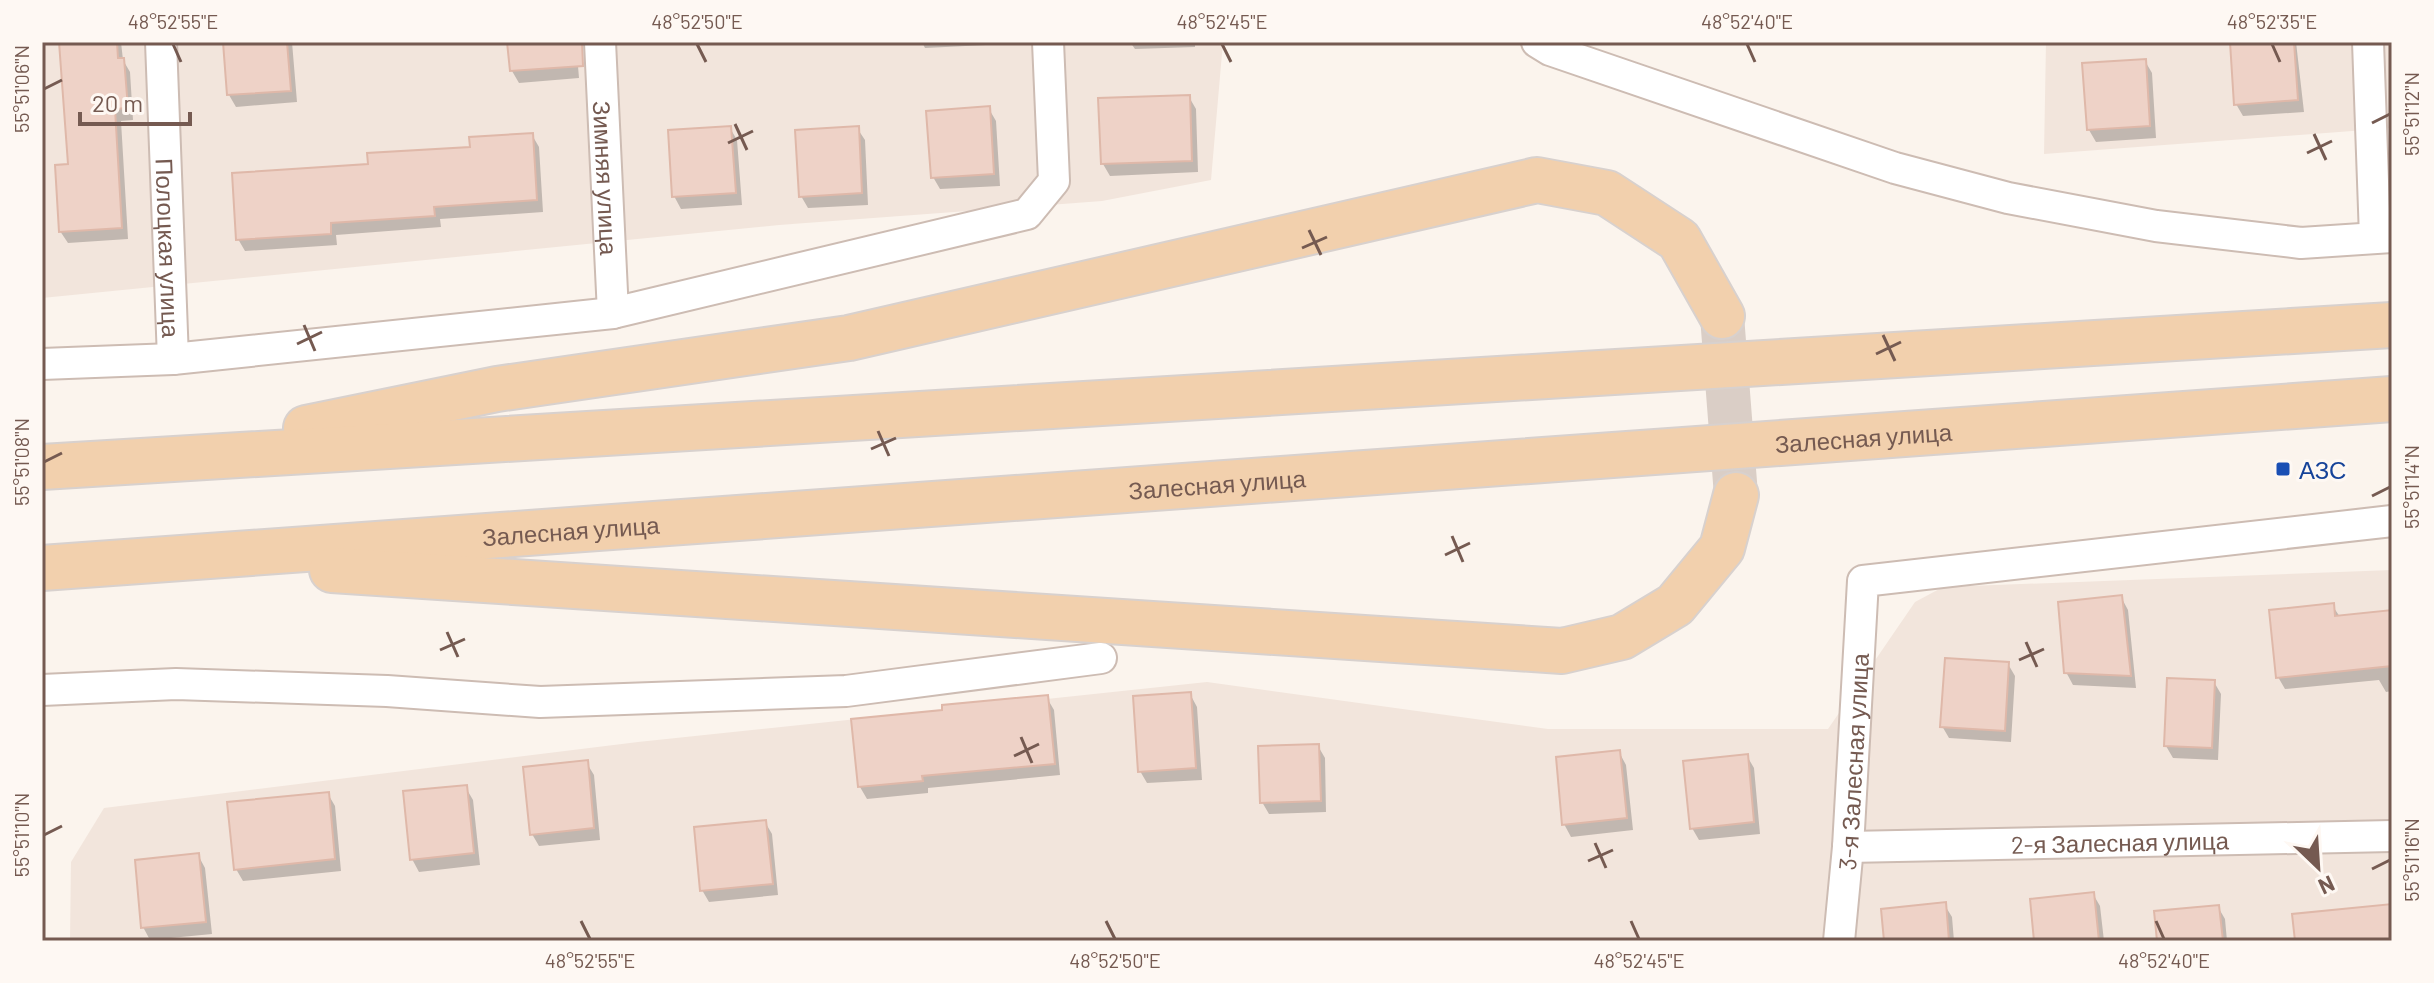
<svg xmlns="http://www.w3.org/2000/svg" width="2434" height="983" viewBox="0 0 2434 983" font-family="Barlow,sans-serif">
<rect width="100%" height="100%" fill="#fbf4ed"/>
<!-- residential -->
<path fill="#f2e5dc" d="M42,42H1223L1211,180L1102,201L779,225L42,298Z
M2046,42H2392V128L2044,154Z
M2392,570V941H70L71,862L104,808L638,742L1207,682L1548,729H1828L1915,602L1943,587Z"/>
<!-- shadow -->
<path fill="#0003" d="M61,42H121L123,60L130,72L133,120L121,121L128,239L68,243L60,231L70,166Z
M225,42H292L297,102L236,107L229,95Z
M509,42H576L579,78L519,83L512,71Z
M922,42H986V45L925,48Z
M1130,42H1195V47L1135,49Z
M2232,42H2296L2304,112L2243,116L2236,104Z
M2145,61L2152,73L2156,138L2096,142L2089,130Z
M1189,97L1196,109L1198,172L1110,176L1103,164Z
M989,109L996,121L1000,186L940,189L933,177Z
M730,128L737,140L742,205L681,209L674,196Z
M857,128L865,140L868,205L808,208L801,196Z
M532,135L539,147L543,212L440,219L441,227L336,235L337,245L245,251L238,239L370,166Z
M2121,597L2128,610L2136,688L2073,685L2066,672Z
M2332,605L2340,617L2392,613V691L2386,692L2379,680L2285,689L2278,677Z
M2008,664L2015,676L2011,742L1949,738L1942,726Z
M2214,682L2221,694L2218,760L2173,758L2166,746Z
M1190,694L1197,707L1202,780L1147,783L1140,771Z
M1047,698L1054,710L1060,775L928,788V793L867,799L860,787Z
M1318,746L1325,758L1326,812L1269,814L1262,802Z
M1619,752L1626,765L1633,830L1571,837L1564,824Z
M1747,756L1754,768L1760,834L1699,840L1692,828Z
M586,762L594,775L600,840L539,846L532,834Z
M466,788L473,800L480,865L419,872L412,859Z
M328,794L335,806L341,871L243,881L236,869Z
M765,822L772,834L778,895L709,902L702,890Z
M198,855L205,868L212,934L150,940L143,927Z
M2093,894L2100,906L2104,941H2036Z
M1944,904L1952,917L1954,941H1886Z
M2218,907L2225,919L2227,941H2159Z"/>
<!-- building -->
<path fill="#eed2c7" stroke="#dfb8a9" stroke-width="2" d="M59,42H117L118,58H124L128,108L115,109L122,228L59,232L55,165L68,164Z
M223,42H287L291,91L227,95Z
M507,42H582L583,66L510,71Z
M2230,42H2294L2298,100L2234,105Z
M2146,59L2150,126L2087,130L2082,63Z
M1190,95L1192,161L1101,164L1098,98Z
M990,106L994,174L931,178L926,111Z
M731,126L736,193L672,197L668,130Z
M859,126L862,193L799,197L795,130Z
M533,133L537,200L434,207L435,216L331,223V234L236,240L232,173L368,164L367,153L470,147L469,137Z
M2122,595L2131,676L2064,673L2058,602Z
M2334,603L2335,616L2392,610V666L2276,678L2269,610Z
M1945,658L2009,662L2005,731L1940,727Z
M2167,678L2215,680L2212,748L2164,746Z
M1191,692L1196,768L1138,772L1133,696Z
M1048,695L1055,764L922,776L923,781L858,787L851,719L942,710V705Z
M1319,744L1321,801L1260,803L1258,746Z
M1620,750L1627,818L1562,825L1556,757Z
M1748,754L1754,822L1690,829L1683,761Z
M588,760L594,828L530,835L523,767Z
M467,785L474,853L410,860L403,791Z
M329,792L335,859L234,870L227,802Z
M766,820L773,884L700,891L694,827Z
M199,853L206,922L141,928L135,860Z
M2094,892L2099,941H2034L2030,899Z
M1946,902L1949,941H1884L1881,909Z
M2392,904V941H2295L2292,914Z
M2219,905L2223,941H2157L2154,911Z"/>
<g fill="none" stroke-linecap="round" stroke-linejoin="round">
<!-- primary-tunnel -->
<path stroke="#dacec6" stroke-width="44" stroke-dasharray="44 22" stroke-linecap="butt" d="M1722,316L1736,495"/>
<defs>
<g id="minor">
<path id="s1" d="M161,42L173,359"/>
<path id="s2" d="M600,42L613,313"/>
<path d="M1537,42L1550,50L1895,168L2008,198L2156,226L2301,243L2392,237"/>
<path d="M2368,42L2375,237"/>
<path d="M42,364L173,359L613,313L1027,214L1054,181L1048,42"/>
<path d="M42,690L176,684L387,691L540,702L846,691L1101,658"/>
<path id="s3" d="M1848,847L2392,836"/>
<path id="s4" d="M1839,941L1848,847L1863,581L2392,521"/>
</g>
<g id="primary">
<path d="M306,428L497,389L849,338L1537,180L1607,193L1679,240L1722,316"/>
<path d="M42,467L2392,325"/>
<path id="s5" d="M42,568L2392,399"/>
<path d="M332,570L1562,651L1622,637L1675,605L1722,548L1736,495"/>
</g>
</defs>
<!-- minor casing -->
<use href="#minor" stroke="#cdbcb3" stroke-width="34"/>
<!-- primary casing -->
<use href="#primary" stroke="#d8d1ce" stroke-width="48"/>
<!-- minor -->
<use href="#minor" stroke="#fff" stroke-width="30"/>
<!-- primary -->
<use href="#primary" stroke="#f2d0ad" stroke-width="44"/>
</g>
<!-- ticks -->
<path fill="none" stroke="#755a51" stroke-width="3" d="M173,44L181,62M697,44L706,62M1222,44L1231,62M1747,44L1755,62M2272,44L2280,62M44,89L62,80M2372,123L2390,114M735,124L747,150M2314,134L2326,160M728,143L753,131M2307,153L2332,141M1309,230L1321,255M1302,248L1327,237M304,325L315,351M1883,335L1895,361M297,344L322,332M1876,354L1901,342M878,431L889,456M871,449L896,438M44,462L62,453M2372,496L2390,487M1452,536L1463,562M1445,555L1470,543M447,632L458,657M2026,642L2037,667M440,650L465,639M2019,660L2044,649M1021,737L1032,763M1014,756L1039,744M44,835L62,826M1595,843L1606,868M1588,861L1613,850M2372,869L2390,860M581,921L590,939M1106,921L1115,939M1631,921L1639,939M2156,921L2164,939"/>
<!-- markers -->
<rect fill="#1a4fb4" stroke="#fef8f3" stroke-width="3" x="2275" y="461" width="16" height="16" rx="4"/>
<g text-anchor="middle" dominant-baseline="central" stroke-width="6" stroke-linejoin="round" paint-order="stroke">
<!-- street labels -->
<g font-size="24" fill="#755a51" stroke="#fef8f3">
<text stroke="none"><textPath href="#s2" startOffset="136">Зимняя улица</textPath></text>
<text stroke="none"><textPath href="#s1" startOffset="206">Полоцкая улица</textPath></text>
<text stroke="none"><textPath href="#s5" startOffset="1826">Залесная улица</textPath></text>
<text stroke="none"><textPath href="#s5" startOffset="1178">Залесная улица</textPath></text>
<text stroke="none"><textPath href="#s5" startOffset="530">Залесная улица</textPath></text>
<text stroke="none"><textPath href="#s4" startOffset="180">3-я Залесная улица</textPath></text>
<text stroke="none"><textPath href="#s3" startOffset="272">2-я Залесная улица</textPath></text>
</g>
<!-- transit labels -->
<g font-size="24" fill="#164399" stroke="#fef8f3" text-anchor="start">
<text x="2299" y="469">АЗС</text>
</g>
</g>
<!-- border -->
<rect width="2434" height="983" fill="none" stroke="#fef8f3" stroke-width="88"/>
<!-- north arrow -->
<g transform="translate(2318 867) rotate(155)" stroke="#fef8f3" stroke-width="6" paint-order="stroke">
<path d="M0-6L14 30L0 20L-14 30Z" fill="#755a51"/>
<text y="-12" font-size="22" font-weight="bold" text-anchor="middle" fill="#755a51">N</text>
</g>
<!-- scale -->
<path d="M80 112v12h110v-12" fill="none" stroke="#755a51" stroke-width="4"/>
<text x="92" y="112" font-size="24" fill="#755a51" stroke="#fef8f3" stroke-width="6" paint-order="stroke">20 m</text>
<rect x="44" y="44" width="2346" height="895" fill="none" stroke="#755a51" stroke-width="3"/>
<g font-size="20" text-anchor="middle" fill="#755a51">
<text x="173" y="29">48°52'55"E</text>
<text x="697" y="29">48°52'50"E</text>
<text x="1222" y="29">48°52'45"E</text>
<text x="1747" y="29">48°52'40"E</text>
<text x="2272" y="29">48°52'35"E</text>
<text transform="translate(22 89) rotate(-90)" y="7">55°51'06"N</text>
<text transform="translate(2412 114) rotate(-90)" y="7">55°51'12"N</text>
<text transform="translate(22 462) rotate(-90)" y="7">55°51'08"N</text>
<text transform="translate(2412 487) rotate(-90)" y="7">55°51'14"N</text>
<text transform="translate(22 835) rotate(-90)" y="7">55°51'10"N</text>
<text transform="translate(2412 860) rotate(-90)" y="7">55°51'16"N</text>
<text x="590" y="968">48°52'55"E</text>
<text x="1115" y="968">48°52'50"E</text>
<text x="1639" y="968">48°52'45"E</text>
<text x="2164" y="968">48°52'40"E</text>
</g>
</svg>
